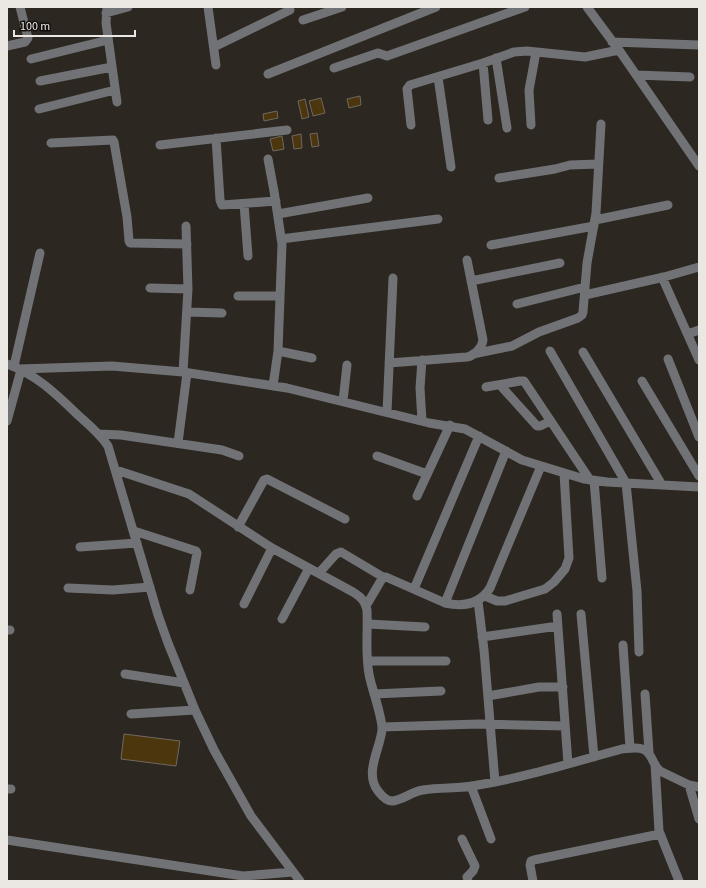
<svg xmlns="http://www.w3.org/2000/svg" width="706" height="888" viewBox="0 0 706 888" font-family="'Source Sans 3',sans-serif">
<rect width="100%" height="100%" fill="#2c2720"/>
<!-- building -->
<path fill="#4c360e" stroke="#6f6960" d="M360,96L361,105L349,108L347,99Z
M321,98L325,113L313,116L309,101Z
M305,99L309,117L302,119L298,101Z
M277,111L278,118L264,121L263,114Z
M317,133L319,146L312,147L310,134Z
M301,134L302,148L294,149L292,136Z
M282,136L284,149L273,151L270,139Z
M124,734L180,741L176,766L121,759Z"/>
<g fill="none" stroke-linecap="round" stroke-linejoin="round">
<!-- minor -->
<path stroke="#707276" stroke-width="9" d="M107,7L106,23L117,102
M208,7L216,65
M587,7L621,53L699,166
M106,13L128,7
M303,20L342,7
M612,42L699,45
M7,46L25,42L28,38L20,7
M214,47L290,10
M496,58L507,128
M31,59L108,40
M483,63L488,120
M334,68L378,53L387,56L525,7
M268,74L436,7
M636,75L690,77
M438,77L451,167
M40,81L112,67
M39,109L115,90
M411,125L407,89L410,85L483,63L514,52L527,51L585,57L619,50
M531,125L529,90L536,52
M216,138L220,200L222,205L276,201
M51,143L113,140L114,142L127,217L129,241L130,243L187,244
M160,145L287,130
M268,159L274,191L282,244L278,351L273,386
M499,178L555,169L570,165L598,164
M244,204L248,256
M278,214L368,198
M595,220L668,205
M281,239L438,219
M491,245L594,226
M662,277L699,360
M471,281L560,263
M150,288L188,289
M585,295L664,277L699,267
M238,296H280
M517,304L585,287
M187,312L222,313
M688,334L699,330
M278,351L312,358
M550,351L626,483L637,591L639,652
M583,352L662,485
M473,354L512,346L539,332L578,318L582,315L583,312L587,263L596,213L601,124
M668,359L699,437
M422,360L420,388L422,421
M389,363L467,357C474,356 482,348 483,340L467,260
M7,364C36,374 57,395 79,416C89,425 100,434 108,446L158,615L168,643L195,710L214,750L251,816L300,881
M14,366L40,253
M19,369L112,366L183,372L287,388L429,423L465,429L522,460L584,479L607,482L699,487
M183,372L188,289L186,226
M642,381L699,476
M500,385L537,426H540L551,421
M486,387L520,381H524L590,480
M343,401L347,365
M387,412L393,278
M7,421L21,370
M98,434L121,435L222,450L239,456
M178,443L187,373
M377,456L427,474
M116,470L189,494L272,548L353,592C361,597 365,601 367,610C368,631 365,653 369,674C371,687 383,718 382,730C380,749 364,773 378,791C381,795 387,801 392,801C401,801 413,791 423,790C441,787 460,789 478,785C527,777 574,762 622,749C633,748 645,745 651,757C654,762 655,767 660,771L689,785L699,787
M594,480L602,578
M417,496L450,425
M238,527L264,480L267,479L345,519
M134,531L196,551L197,553L190,590
M80,547L137,543
M319,573L336,554L341,552L383,577
M68,588L113,590L150,587
M414,589L479,436
M485,596L497,601H505L545,589L554,582L565,569L569,558L564,473
M478,601L484,650L495,782
M445,603L506,451
M244,604L272,548
M366,606L383,577H386L445,603C463,607 480,604 490,588L541,466
M557,614L568,764
M581,614L594,757
M282,619L309,568
M368,624L425,627
M7,630H10
M482,637L558,626
M623,645L630,748
M368,661H446
M125,674L184,683
M374,694L441,691
M645,694L649,752
M488,696L539,687H563
M131,714L195,710
M382,727L479,724L565,726
M655,764L659,831L679,881
M689,785L699,819
M471,786L491,839
M7,789H11
M462,839L475,866L473,871L467,877L468,881
M7,840L243,876L293,872
M533,881L530,865L531,861L534,860L660,834"/>
</g>
<!-- border -->
<rect width="706" height="888" fill="none" stroke="#ebe8e3" stroke-width="16"/>
<!-- scale -->
<path d="M14 30v6h121v-6" fill="none" stroke="#ebe8e3" stroke-width="2"/>
<text x="20" y="30" font-size="12" fill="#ebe8e3" stroke="#13100d" stroke-width="3" paint-order="stroke">100 m</text>
</svg>
